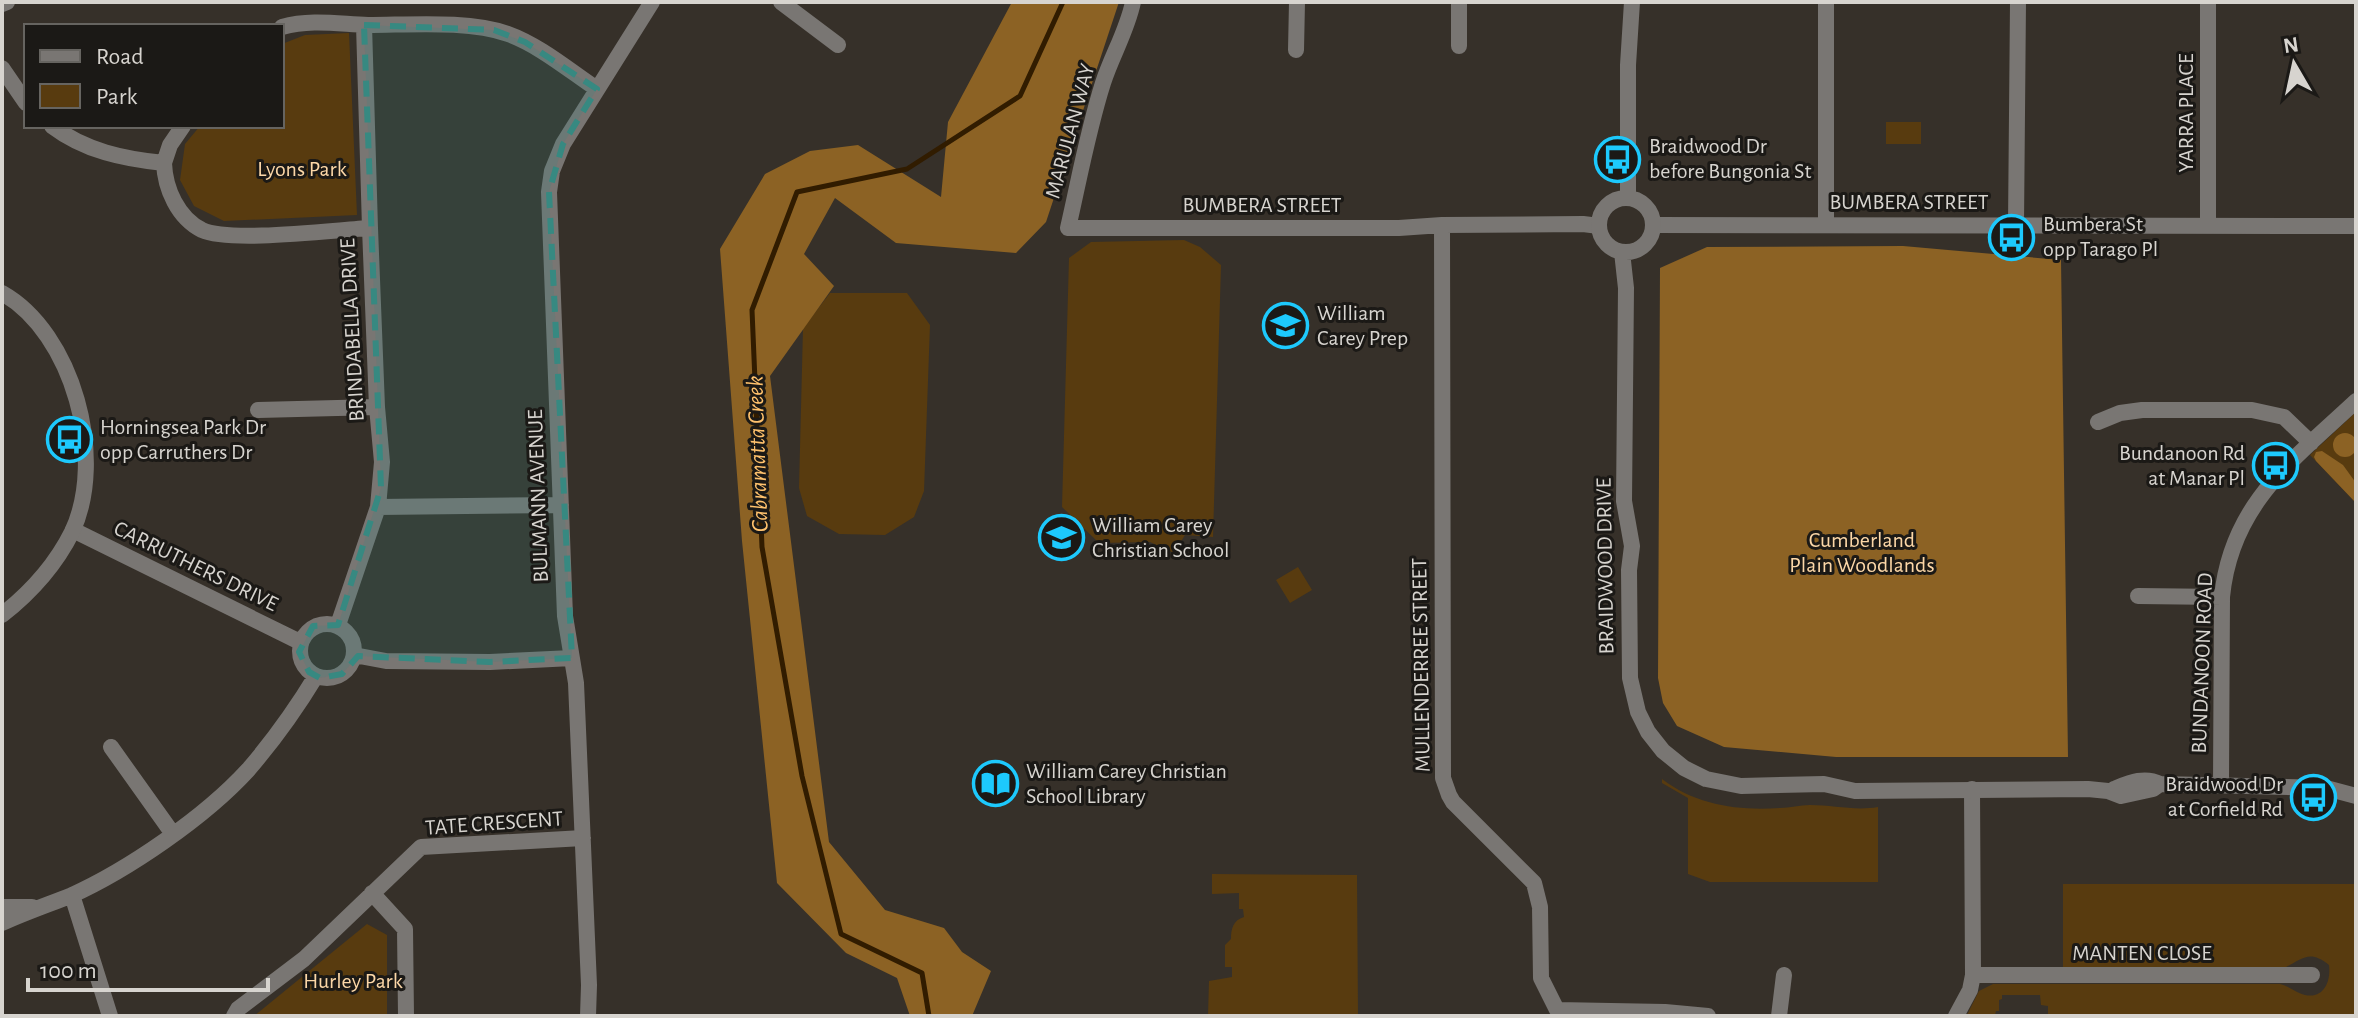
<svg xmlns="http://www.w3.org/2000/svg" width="2358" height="1018" viewBox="0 0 2358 1018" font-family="'Alegreya Sans',sans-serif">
<rect width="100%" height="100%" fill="#363029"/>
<!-- green -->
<path fill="#583b0f" d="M349,33L357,215L224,221L194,206L180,180L185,144L200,126H282V44L305,35Z
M1886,122H1921V144H1886Z
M1184,240L1200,247L1221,265L1213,537L1185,535L1174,553L1150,542L1099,543L1062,507L1069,258L1091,242Z
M830,293H907L930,325L924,491L914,517L885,535L839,534L807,516L799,488L803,328Z
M2356,412V503L2310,455Z
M1298,567L1312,590L1290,603L1276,580Z
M1662,779C1696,805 1738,811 1780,808C1790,808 1800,805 1810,805C1833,805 1855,811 1878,807V882H1710L1688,874V798L1662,783Z
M1212,874L1357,875L1358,1016H1208L1209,981L1232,977V967H1225V945L1231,939C1231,929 1233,920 1244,917L1243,909H1239V893L1212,894Z
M2063,884H2356V1016H2048V1006L2041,1005L2040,995H2002V999L1999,1000V1011H1996L1995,1015H1967L1979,991L1993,984H2280C2289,986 2296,993 2305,995C2325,999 2331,980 2329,965C2309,949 2303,959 2284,968H2063Z
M367,924L387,935V1016H254Z"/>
<!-- forest -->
<path fill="#8c6224" d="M1012,2H1119L1046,222L1016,253L896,243L835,198L804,254L834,286L770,376L829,842L885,910L944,928L962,952L991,971L972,1016H910L897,978L846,953L777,883L742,541L720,249L765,174L810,151L858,145L941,197L948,122Z
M1903,246L2061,260L2068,757H1836L1724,747L1677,726L1663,703L1658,678L1660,268L1707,247Z
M2333 445a12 12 0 1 1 24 0a12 12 0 1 1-24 0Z
M2322,451L2343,465L2356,483V503L2316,461L2314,457L2316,452Z"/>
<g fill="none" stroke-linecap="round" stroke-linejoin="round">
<!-- stream -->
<path stroke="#311c00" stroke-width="5" d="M929,1016L922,973L841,934L802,776L762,547L752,310L797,192L907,169L1020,96L1063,2"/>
<!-- minor -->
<path stroke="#797673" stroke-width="16" d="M781,2L838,45
M1133,2C1127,31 1112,55 1103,83C1088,130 1079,180 1068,228H1399L1442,225L1583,224L1599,226
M1459,2V46
M1826,2V225
M2,4L7,2
M282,27C311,19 338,24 368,25C410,25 469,20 508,34C539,45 570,71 597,89
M1296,50L1297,2
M2,68L26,103
M52,126C85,151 124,159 164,163C165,189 178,218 202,230C230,243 334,230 370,228
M164,163L170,145L183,126
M2016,224L2018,2
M1442,225L1443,778L1449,795L1453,802L1534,883L1540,907L1541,978L1557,1010
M1654,225L2356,226
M2208,225V2
M258,410L377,407
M2098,422L2120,413L2142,410H2252L2284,417L2311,443
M378,507L561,505
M73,530L300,642
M2138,596L2222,597
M300 651a27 27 0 1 1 54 0a27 27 0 1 1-54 0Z
M338,625L378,507L382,462L377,407L370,228L364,25
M354,655L386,661L490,662L572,658
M111,747L173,834
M2221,784L2222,597C2231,504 2293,460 2356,401
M372,893L405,929L406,1016
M72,895L110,1016
M2,907H32
M2,923C24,913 47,905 70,896C128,870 205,817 248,770C273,741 296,709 316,676
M1973,975H2312
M1557,1010L1665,1012L1708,1016
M234,1016L238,1009L304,959L421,847L583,838
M588,1016L589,985L576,683L565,616L549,192L552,171L563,144L652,2
M1779,1016L1784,975
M1956,1016L1970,990L1973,975L1972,789"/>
<!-- tertiary -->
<path stroke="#797673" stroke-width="16" d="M1628,197V65L1632,2
M1599 225a27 27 0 1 1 54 0a27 27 0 1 1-54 0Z
M1622,252L1626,288L1624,501L1632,546L1629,570L1630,678L1638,712L1648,732L1663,751L1684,768L1706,779L1741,786L1824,784L1855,791L2088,789L2108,791L2121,796L2153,789L2160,784
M2,293C73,333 107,458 72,532C56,564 30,593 2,615
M2114,789C2129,783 2144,776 2160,784L2326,788L2356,796"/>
</g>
<!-- marked area -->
<path fill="#378981" fill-opacity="0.2" stroke="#378981" stroke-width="6" stroke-dasharray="16 10" stroke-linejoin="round" d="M364,25L494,30L525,42L597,89L563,144L549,192L572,658L490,662L358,656L342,674L320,678L309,672L299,652L313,626L338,625L381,488Z"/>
<!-- icons -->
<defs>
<symbol id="bus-ring" viewBox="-11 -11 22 22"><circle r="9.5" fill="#1b1916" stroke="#1dc9fd" stroke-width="1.5"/><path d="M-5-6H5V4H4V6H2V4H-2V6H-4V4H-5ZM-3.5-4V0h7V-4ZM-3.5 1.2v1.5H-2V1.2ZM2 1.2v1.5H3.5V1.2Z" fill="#1dc9fd"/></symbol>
<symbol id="school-ring" viewBox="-11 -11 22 22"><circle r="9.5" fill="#1b1916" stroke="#1dc9fd" stroke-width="1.5"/><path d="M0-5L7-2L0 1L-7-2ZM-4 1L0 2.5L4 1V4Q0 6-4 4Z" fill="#1dc9fd"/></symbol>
<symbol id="library-ring" viewBox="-11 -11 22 22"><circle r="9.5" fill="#1b1916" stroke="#1dc9fd" stroke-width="1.5"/><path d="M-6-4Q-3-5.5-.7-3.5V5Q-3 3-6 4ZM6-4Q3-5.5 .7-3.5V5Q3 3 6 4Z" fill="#1dc9fd"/></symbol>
</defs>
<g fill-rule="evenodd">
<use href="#bus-ring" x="1592" y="134" width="51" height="51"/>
<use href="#bus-ring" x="1986" y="212" width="51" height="51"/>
<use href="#school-ring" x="1260" y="300" width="51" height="51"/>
<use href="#bus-ring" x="44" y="414" width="51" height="51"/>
<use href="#bus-ring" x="2250" y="440" width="51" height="51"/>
<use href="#school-ring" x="1036" y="512" width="51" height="51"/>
<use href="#library-ring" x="970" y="758" width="51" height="51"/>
<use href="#bus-ring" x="2288" y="772" width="51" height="51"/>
</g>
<g text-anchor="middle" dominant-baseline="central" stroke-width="6" stroke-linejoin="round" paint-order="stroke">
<!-- street labels -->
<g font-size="22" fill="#d7d4cf" stroke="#1b1916">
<text transform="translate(2186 113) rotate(-90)">YARRA PLACE</text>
<text transform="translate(1070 131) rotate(-75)">MARULAN WAY</text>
<text x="1909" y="202">BUMBERA STREET</text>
<text x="1262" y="205">BUMBERA STREET</text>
<text transform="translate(352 330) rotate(-93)">BRINDABELLA DRIVE</text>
<text transform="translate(538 496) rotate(-92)">BULMANN AVENUE</text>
<text transform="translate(196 566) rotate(26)">CARRUTHERS DRIVE</text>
<text transform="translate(1605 566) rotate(-91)">BRAIDWOOD DRIVE</text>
<text transform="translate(2202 663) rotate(-88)">BUNDANOON ROAD</text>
<text transform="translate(1421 665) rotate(-91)">MULLENDERREE STREET</text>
<text transform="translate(494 823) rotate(-4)">TATE CRESCENT</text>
<text x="2142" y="953">MANTEN CLOSE</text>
</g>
<!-- poi labels -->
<g font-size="22" fill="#d7d4cf" stroke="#1b1916" text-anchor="start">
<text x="1649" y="146">Braidwood Dr<tspan x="1649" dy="25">before Bungonia St</tspan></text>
<text x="2043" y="224">Bumbera St<tspan x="2043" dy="25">opp Tarago Pl</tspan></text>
<text x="1317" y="313">William<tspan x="1317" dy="25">Carey Prep</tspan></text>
<text x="100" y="427">Horningsea Park Dr<tspan x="100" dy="25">opp Carruthers Dr</tspan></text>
<text x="2245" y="453" text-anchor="end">Bundanoon Rd<tspan x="2245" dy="25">at Manar Pl</tspan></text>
<text x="1092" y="525">William Carey<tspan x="1092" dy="25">Christian School</tspan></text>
<text x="1026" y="771">William Carey Christian<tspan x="1026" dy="25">School Library</tspan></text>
<text x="2283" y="784" text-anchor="end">Braidwood Dr<tspan x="2283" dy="25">at Corfield Rd</tspan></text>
</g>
<!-- park labels -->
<g font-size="22" fill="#fcd7a7" stroke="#1b1916">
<text x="302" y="169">Lyons Park</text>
<text x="1862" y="540">Cumberland<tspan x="1862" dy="25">Plain Woodlands</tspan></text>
<text x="353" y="981">Hurley Park</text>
</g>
<!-- water labels -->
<g font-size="24" font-style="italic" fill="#ffc26d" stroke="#1b1916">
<text transform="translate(758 454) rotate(-92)">Cabramatta Creek</text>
</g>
</g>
<!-- border -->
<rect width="2358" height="1018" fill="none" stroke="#d7d4cf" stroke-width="8"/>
<!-- legend -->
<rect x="24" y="24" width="260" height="104" fill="#1b1916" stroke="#666460" stroke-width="2"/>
<rect x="40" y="50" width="40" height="12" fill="#797673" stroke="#666460" stroke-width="2"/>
<text x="96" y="64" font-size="24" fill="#d7d4cf">Road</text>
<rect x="40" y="84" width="40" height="24" fill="#583b0f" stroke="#666460" stroke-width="2"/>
<text x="96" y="104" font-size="24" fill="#d7d4cf">Park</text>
<!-- north arrow -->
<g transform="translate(2294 64) rotate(351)" stroke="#1b1916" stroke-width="6" paint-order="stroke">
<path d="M0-6L14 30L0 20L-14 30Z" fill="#d7d4cf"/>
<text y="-12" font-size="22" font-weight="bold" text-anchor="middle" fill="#d7d4cf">N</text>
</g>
<!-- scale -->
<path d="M28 978v12h240v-12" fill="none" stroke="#d7d4cf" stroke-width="4"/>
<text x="40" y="978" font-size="24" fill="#d7d4cf" stroke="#1b1916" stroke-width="6" paint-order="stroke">100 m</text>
</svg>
